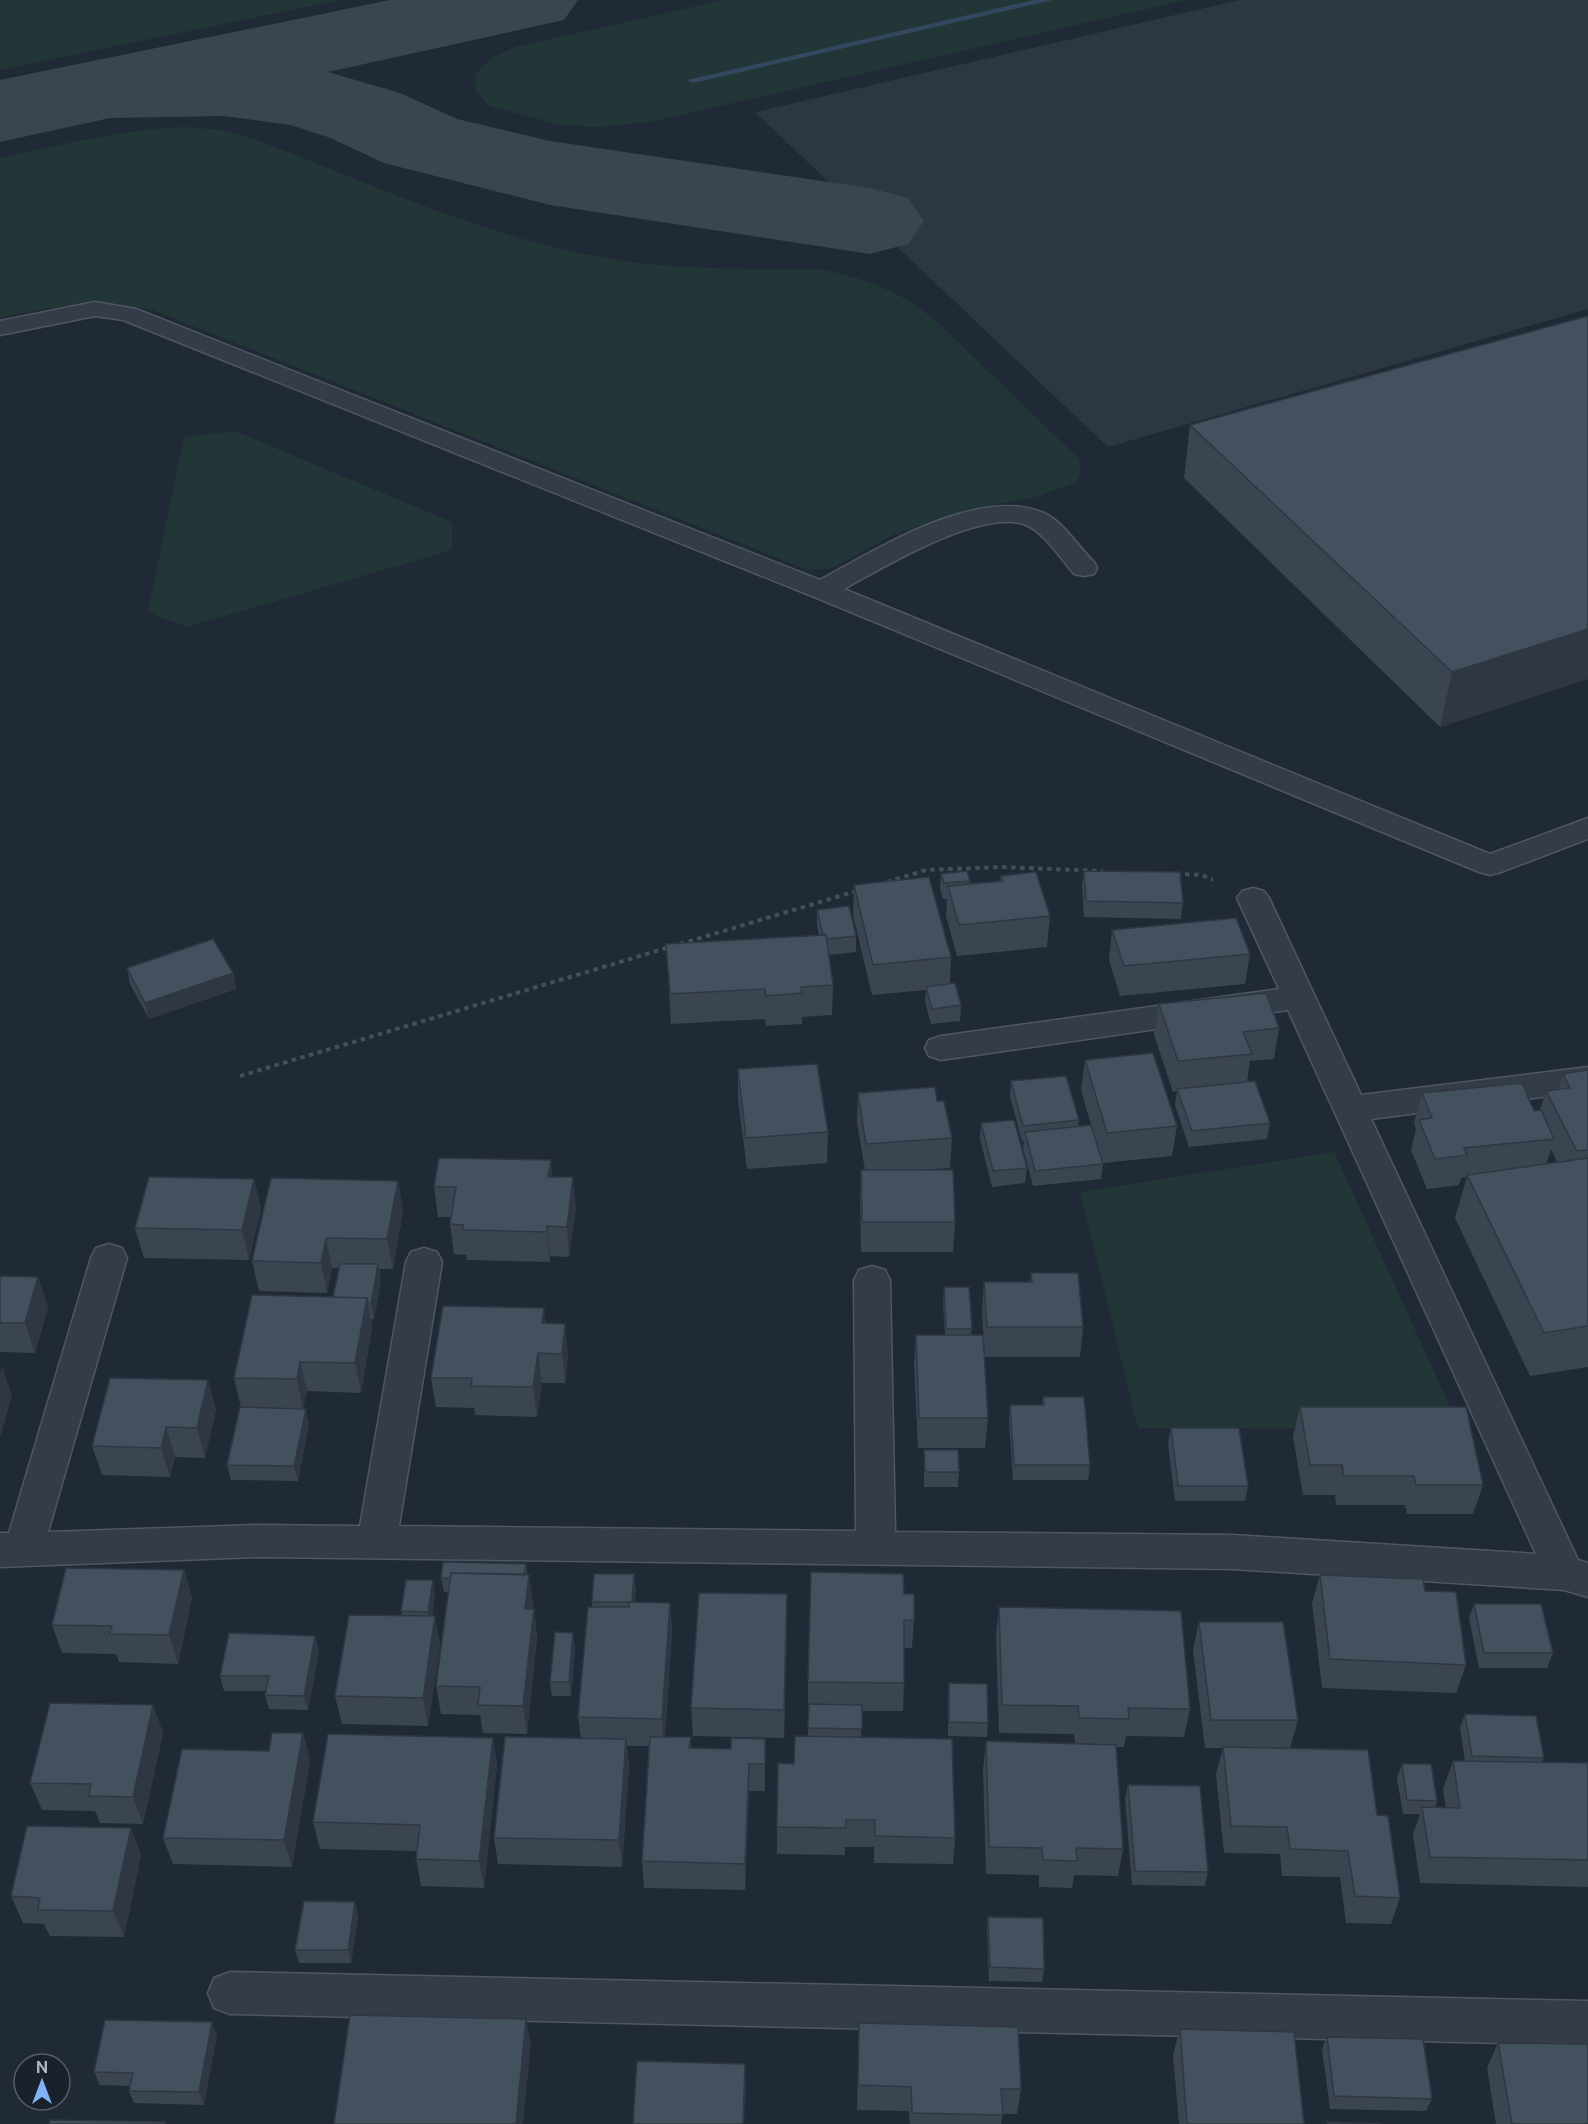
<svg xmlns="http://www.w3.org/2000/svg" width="1588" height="2124" viewBox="0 0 1588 2124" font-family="'Public Sans',sans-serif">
<rect width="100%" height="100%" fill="#202a36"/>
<!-- airport -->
<path fill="#2d3744" d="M1240,0H1588V309L1108,447L755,112Z"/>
<!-- green -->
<path fill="#223637" d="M0,0H340L0,70Z
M724,0H1186L650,122L597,127L560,125L490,106L476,92L475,75L490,59L515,47Z
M184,127L222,130L257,140C371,184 485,237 605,258C676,271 750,268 823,270C865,278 902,292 935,320L1079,459L1080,472L1077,482L1036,497L968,509L893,535L832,568L808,570L150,309C98,301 51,306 0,318V158C61,145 122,129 184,127Z
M235,431L452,522V550L187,627L148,612L184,437Z
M1334,1152L1460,1429L1138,1428L1080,1192Z"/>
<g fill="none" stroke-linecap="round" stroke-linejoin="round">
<!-- stream -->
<path fill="#33475e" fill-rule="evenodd" d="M1033,0H1053L693,83L687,80Z"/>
<!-- taxiway -->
<path fill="#3a4552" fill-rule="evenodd" d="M390,0H578L564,20L328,72L400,93L457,119L550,141L870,188L908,198L924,221L908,244L870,254L550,205L384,163L328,137L290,125L224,116L110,118L0,142V80Z"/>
<defs>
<path id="service" d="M95,302L136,309L820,580C877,549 978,485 1044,513C1064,522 1079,548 1094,562L1097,568L1094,574L1084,576L1074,574C1061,559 1045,533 1026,525C983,507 882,568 844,589L1490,854L1588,818V839L1501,872L1490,875L1479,872L812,596L123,320L95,316L0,335V321Z"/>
<path id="minor" d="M1253,888L1264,891L1269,898L1361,1095L1588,1067V1091L1371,1119L1578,1560L1588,1563V1597L1564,1590L1233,1569L259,1557L0,1567V1533H9L91,1258L96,1248L109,1244L122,1248L127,1258L48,1532L259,1525L360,1526L406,1262L411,1252L424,1248L437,1252L442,1262L399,1526L856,1531L854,1280L859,1270L872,1266L885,1270L890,1280L895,1532L1233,1535L1536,1554L1288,1010L941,1060L929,1056L925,1048L929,1040L941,1036L1279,989L1237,898L1242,891Z
M230,1972L1588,2001V2045L230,2014L214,2008L208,1993L214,1978Z"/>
</defs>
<!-- service casing -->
<use href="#service" stroke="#4e5762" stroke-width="3"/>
<!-- minor casing -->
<use href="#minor" stroke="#4e5762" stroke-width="3"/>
<!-- path -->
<path stroke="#3f5355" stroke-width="4" stroke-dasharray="4.5 4.5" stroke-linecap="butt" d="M1176,874L1202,875L1213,880
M887,882L926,870L1001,867L1103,871
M680,944L857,891
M240,1076L670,947"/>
<!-- service -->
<use href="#service" fill="#333c47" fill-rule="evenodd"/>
<!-- minor -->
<use href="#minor" fill="#333c47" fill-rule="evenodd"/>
</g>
<!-- wall -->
<path fill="#3a4551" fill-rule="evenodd" d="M1588,316V679L1440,727L1184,478L1190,425Z
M1084,871L1183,903L1181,919L1084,917L1082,886Z
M941,874L970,881V884L1000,881L1001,876L1050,916L1047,947L957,956L946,916L947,899H943L940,889Z
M854,885L951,957L950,984L961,1005L960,1021L931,1024L925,1002L926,990L872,995L853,915Z
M817,910L856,936V952L829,955L833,985L832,1015L802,1017V1024L766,1026L765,1019L671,1024L666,944L819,935L817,925Z
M1112,930L1250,954L1245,984L1120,996L1109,960Z
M127,968L233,973L236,989L149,1019L130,984Z
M1159,1004L1279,1028L1274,1059L1250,1061L1247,1082L1270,1123L1267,1139L1189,1147L1175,1105L1177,1091L1173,1092L1154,1035Z
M1085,1060L1177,1126L1172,1156L1103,1163L1101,1179L1033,1186L1023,1148L1024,1141H1022L1010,1097L1011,1081L1079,1120L1078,1126L1091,1125L1081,1090Z
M738,1069L828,1132L827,1163L747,1169L738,1100Z
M1588,1070V1367L1530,1376L1455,1218L1467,1177L1461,1178L1459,1185L1427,1189L1411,1150L1416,1129L1414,1123L1422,1093L1534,1111L1540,1110L1546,1091L1558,1089L1563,1074ZM1551,1149L1557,1162L1546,1164Z
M858,1093L937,1101L952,1138L950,1168L917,1170L955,1222L953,1252H861L860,1201L861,1170H865L857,1123Z
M981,1123L1027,1168L1025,1183L992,1187L980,1139Z
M552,1177L576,1208L569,1257L550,1256V1262L467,1260L466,1255L454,1254L450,1224L451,1217H438L434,1187Z
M254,1179L261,1209L249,1260L144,1258L135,1228Z
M398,1181L403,1211L393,1269H379L381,1280L374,1319H371L372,1328L361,1393L307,1391L303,1409L241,1407L234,1378L333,1297L339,1268H332L327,1293L259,1291L252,1261Z
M1031,1273L1083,1327L1080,1357H985L982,1312L984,1282H1030Z
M0,1276L38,1277L48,1307L35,1353L0,1352Z
M944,1287L972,1329L971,1335L988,1418L985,1448H918L914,1364L916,1335H945L943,1303Z
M545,1324L568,1354L565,1383H542L537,1417L475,1415L474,1408L436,1407L431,1378Z
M208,1380L216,1410L205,1458L175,1457L170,1477L102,1475L92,1446Z
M1043,1397L1090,1465L1088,1480H1013L1009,1420L1010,1405H1042Z
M1300,1407L1483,1485L1473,1514H1407L1405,1505H1336L1335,1495H1303L1293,1437Z
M309,1424L298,1481L231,1480L227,1465Z
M1171,1428L1248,1486L1245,1501H1175L1168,1443Z
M924,1450L959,1472L958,1487H924Z
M526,1564L527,1575H529L533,1603L532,1609H534L537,1638L527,1734L483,1733L480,1715L441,1714L436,1686L448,1592H444L441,1578Z
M184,1570L192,1598L178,1664L119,1662L116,1654L62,1653L52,1625Z
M1320,1575L1425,1591L1466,1665L1456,1693L1322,1688L1312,1603Z
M636,1588L634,1602L670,1603L672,1632L665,1737H691V1748L731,1749L765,1739V1791H749L745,1890L644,1888L642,1861L649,1746H627L629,1767L622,1867L498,1864L494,1838L581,1738L578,1717L592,1607V1602Z
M435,1594L432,1616L440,1645L428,1726L342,1724L335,1696L402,1616L401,1611Z
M904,1594L914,1620L912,1648H904V1683L903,1711H862L861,1737L955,1838L953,1864L874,1863V1847H845V1855L777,1854V1827L794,1764L808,1736V1682Z
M1474,1604L1553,1653L1547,1668H1479L1469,1618Z
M999,1607L1190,1709L1184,1737L1126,1736L1124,1747H1116L1123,1849L1118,1876L1074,1875L1072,1888L1039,1887V1875L986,1874L983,1769L986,1741L1075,1743L1074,1734L999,1733L996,1636Z
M787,1622L784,1738L693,1736L691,1708Z
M1199,1622L1298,1720L1290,1748H1270L1377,1815L1400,1898L1391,1924L1346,1923L1340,1877L1282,1876L1280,1854L1224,1853L1216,1774L1223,1748H1205L1193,1650Z
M573,1633L575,1648L571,1696H552L550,1682Z
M319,1650L308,1710L269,1709L265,1695L266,1691H224L220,1676Z
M949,1683L988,1723L987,1737L948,1736V1697Z
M153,1705L163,1733L143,1824L100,1823L95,1811L42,1810L30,1783Z
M1465,1714L1544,1758L1542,1763H1588V1887L1420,1883L1413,1834L1420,1814H1403L1397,1778L1402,1764L1437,1801L1435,1808H1446L1443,1789L1453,1761L1465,1762L1460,1728Z
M303,1733L310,1761L292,1867L173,1864L163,1838L269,1751Z
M493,1738L497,1765L484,1888L421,1886L416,1859L417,1851L320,1849L313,1822Z
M1128,1785L1208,1872L1205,1886L1132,1885L1125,1799Z
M131,1828L141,1855L124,1937L50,1936L44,1924L23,1923L11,1896Z
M355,1902L358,1916L351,1963H299L295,1950Z
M988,1917L1044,1969L1042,1982L989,1981L987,1930Z
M859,2023L1021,2089L1017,2114H1003L1001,2124H910L909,2111L857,2110Z
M1180,2029L1304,2124H1179L1173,2055Z
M217,2035L204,2105L134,2103L129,2091L130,2086L100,2085L94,2072Z
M1327,2037L1432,2099L1426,2111L1330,2109L1322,2049Z
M1498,2043L1588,2124H1496L1487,2068Z"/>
<!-- shaded-wall -->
<path fill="#2f3842" d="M1588,629V679L1440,727L1452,672Z
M233,973L236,989L149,1019L145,1003Z
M551,1160L554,1191L548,1177Z
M573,1177L576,1208L569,1257L567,1227Z
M254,1179L261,1209L249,1260L242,1230Z
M398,1181L403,1211L393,1269L387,1239Z
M547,1226L550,1256V1262L547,1232Z
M326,1238L332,1268L327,1293L321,1263Z
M378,1264L381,1280L374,1319L371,1304Z
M38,1277L48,1307L35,1353L25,1323Z
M367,1298L372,1328L361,1393L355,1363Z
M544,1308L547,1338L542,1323Z
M565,1324L568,1354L565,1383L562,1354Z
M538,1353L542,1383L537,1417L533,1387Z
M300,1362L307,1391L303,1409L297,1379Z
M2,1366L12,1396L0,1438V1372Z
M208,1380L216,1410L205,1458L197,1428Z
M306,1409L309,1424L298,1481L294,1466Z
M166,1427L175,1457L170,1477L161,1448Z
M184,1570L192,1598L178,1664L169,1635Z
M634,1574L636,1588L633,1617L632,1603Z
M529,1575L533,1603L529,1638L525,1609Z
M433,1580L435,1594L431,1626L428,1612Z
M787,1594V1622L784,1738V1710Z
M670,1603L672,1632L664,1747L662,1719Z
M534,1609L537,1638L527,1734L523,1706Z
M435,1616L440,1645L428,1726L423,1698Z
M573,1633L575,1648L571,1696L569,1682Z
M315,1636L319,1650L308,1710L304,1696Z
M153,1705L163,1733L143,1824L133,1797Z
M303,1733L310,1761L292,1867L284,1840Z
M493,1738L497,1765L484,1888L479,1861Z
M626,1739L629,1767L622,1867L619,1840Z
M749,1764V1791L745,1890V1864Z
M131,1828L141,1855L124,1937L113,1911Z
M355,1902L358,1916L351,1963L348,1950Z
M526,2019L531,2044L523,2124H516Z
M212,2022L217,2035L204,2105L199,2092Z
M745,2064L746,2089L744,2124H743Z"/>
<!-- building -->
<path fill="#43505e" stroke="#2f3842" stroke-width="1.5" d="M1588,316V629L1452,672L1190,425Z
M967,871L970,881L944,883L941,874Z
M1084,871L1180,872L1183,903L1086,901Z
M1036,872L1050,916L959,925L948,886L1003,881L1001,876Z
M929,877L951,957L873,965L854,885Z
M849,906L856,936L827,939L826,935H823L817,910Z
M1236,918L1250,954L1124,966L1112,930Z
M826,935L833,985L801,987L802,993L766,996L765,989L670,994L666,944Z
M213,939L233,973L145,1003L127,968Z
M955,983L961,1005L932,1009L926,987Z
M1266,993L1279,1028L1243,1032L1252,1054L1178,1061L1159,1004Z
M1153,1053L1177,1126L1107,1133L1085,1060Z
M817,1064L828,1132L746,1138L738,1069Z
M1588,1070V1150L1577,1151L1546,1091L1570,1088L1563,1074Z
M1066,1076L1079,1120L1023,1126L1011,1081Z
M1255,1081L1270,1123L1192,1131L1177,1089Z
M1522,1083L1534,1111L1541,1110L1554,1139L1464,1148L1467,1155L1435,1159L1419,1120L1432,1118L1422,1093Z
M935,1087L937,1101H944L952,1138L866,1144L858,1093Z
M1014,1120L1027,1168L993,1171L981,1123Z
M1091,1125L1103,1164L1035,1171L1025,1132Z
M439,1158L551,1160L548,1177H573L567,1227L547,1226V1232L463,1230V1225L450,1224L456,1187H434Z
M1588,1158V1326L1544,1333L1467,1175Z
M861,1170H953L955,1222H862Z
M149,1177L254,1179L242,1230L135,1228Z
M271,1178L398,1181L387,1239L326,1238L321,1263L252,1261Z
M340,1264H378L371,1304H368L367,1298L333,1297Z
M1031,1273H1078L1083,1327H987L984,1282H1032Z
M0,1276L38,1277L25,1323H0Z
M944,1287H969L972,1329H946Z
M252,1295L367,1298L355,1363L300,1362L297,1379L234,1378Z
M443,1306L544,1308L542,1323L565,1324L562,1354L538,1353L533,1387L471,1386L472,1378H431Z
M916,1335H983L988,1418H919Z
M110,1378L208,1380L197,1428L166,1427L161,1448L92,1446Z
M1043,1397H1084L1090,1465H1014L1010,1405H1044Z
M240,1407L306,1409L294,1466L227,1465Z
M1300,1407H1466L1483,1485H1416L1414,1476H1344L1342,1465H1310Z
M1171,1428H1239L1248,1486H1178Z
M924,1450H958L959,1472H925Z
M443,1562L526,1564L524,1574L451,1573L450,1578H441Z
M66,1568L184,1570L169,1635L109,1634L112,1626L52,1625Z
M811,1572L903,1574L904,1594H914V1620H904V1683L808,1682Z
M451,1573L529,1575L525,1609H534L523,1706L478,1705L480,1687L436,1686Z
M594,1574H634L632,1602H592Z
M1320,1575L1423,1579L1425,1591L1456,1592L1466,1665L1330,1659Z
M406,1580H433L428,1612L401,1611Z
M699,1593L787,1594L784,1710L691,1708Z
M629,1602L670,1603L662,1719L578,1717L588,1607H629Z
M1474,1604H1541L1553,1653H1484Z
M999,1607L1181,1611L1190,1709L1128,1708L1129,1719L1079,1718L1078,1706L1002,1705Z
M349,1615L435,1616L423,1698L335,1696Z
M1199,1622H1283L1298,1720H1211Z
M555,1632L573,1633L569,1682H550Z
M229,1633L315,1636L304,1696L265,1695L269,1676H220Z
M949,1683L987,1684L988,1723L949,1722Z
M50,1703L153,1705L133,1797L89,1796L91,1784L30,1783Z
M809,1704L862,1705V1729L808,1728Z
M1465,1714L1536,1716L1544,1758L1472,1756Z
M272,1733H303L284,1840L163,1838L182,1749L269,1751Z
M328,1734L493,1738L479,1861L416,1859L420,1825L313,1822Z
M795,1736L952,1739L955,1838L875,1836V1820H846V1828L777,1827L778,1763L794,1764Z
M505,1737L626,1739L619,1840L494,1838Z
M650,1737H691L689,1748L731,1749V1738L765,1739V1764H749L745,1864L642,1861Z
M986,1741L1116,1745L1123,1849L1076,1848L1077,1861L1043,1860L1042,1848L989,1847Z
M1223,1747L1368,1750L1377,1815L1388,1816L1400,1898L1355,1896L1348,1851L1290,1849L1287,1827L1231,1826Z
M1453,1761L1588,1763V1860L1430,1857L1422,1807L1460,1808Z
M1402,1764H1431L1437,1801L1407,1800Z
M1128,1785L1200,1786L1208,1872L1135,1871Z
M27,1826L131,1828L113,1911L38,1910L40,1898L11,1896Z
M304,1901L355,1902L348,1950H295Z
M988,1917L1043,1918L1044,1969L990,1967Z
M350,2015L526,2019L516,2124H334Z
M105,2020L212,2022L199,2092L129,2091L133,2073L94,2072Z
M859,2023L1018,2027L1021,2089H1001L1003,2115L912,2113L911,2087L858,2085Z
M1180,2029L1294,2032L1304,2124H1187Z
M1327,2037L1423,2039L1432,2099L1334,2096Z
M1498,2043L1588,2044V2124H1512Z
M637,2061L745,2064L743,2124H633Z
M50,2120L165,2122V2124H49Z
M1327,2122L1382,2124H1328Z"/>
<!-- north arrow -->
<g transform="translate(42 2082)"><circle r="28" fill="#19212b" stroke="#545d68" stroke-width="1.5"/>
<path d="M0-4.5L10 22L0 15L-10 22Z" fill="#80b2f6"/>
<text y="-9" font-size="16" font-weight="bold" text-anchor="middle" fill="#adb7c4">N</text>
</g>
</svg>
